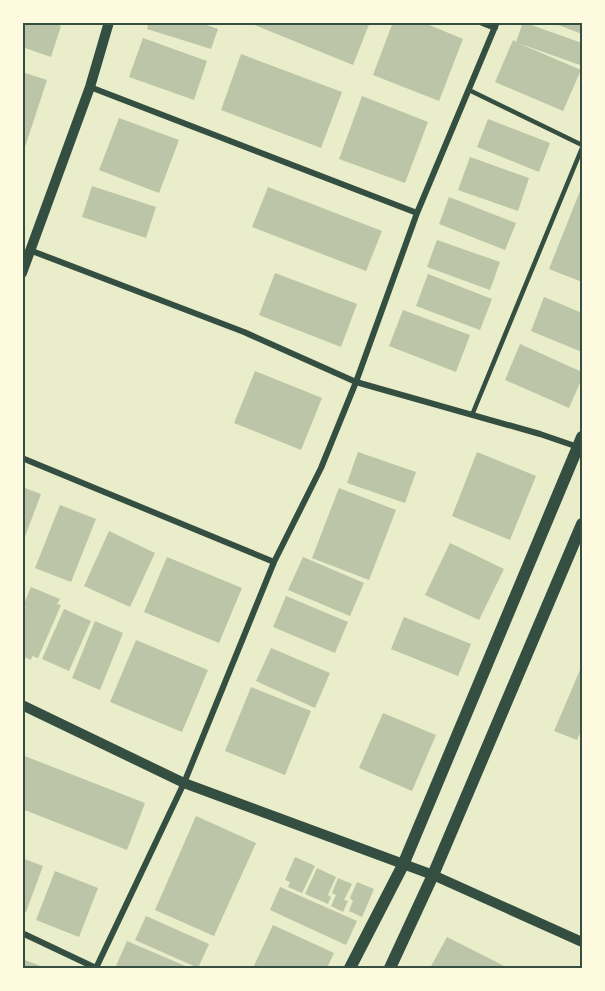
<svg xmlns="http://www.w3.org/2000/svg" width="605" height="991" viewBox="0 0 605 991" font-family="'Work Sans',sans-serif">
<rect width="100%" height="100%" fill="#e9edc9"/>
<!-- building -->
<path fill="#bcc5a7" d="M22,22H50L61,26L51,57L22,47Z
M149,22H198L218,29L211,49L147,29Z
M247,22H370L353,65Z
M393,22H422L463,39L439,101L373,75Z
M523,22L582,43V58L580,65L518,43L581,70L563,111L495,82L513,40L516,42Z
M553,22H582V34L553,23Z
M143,38L207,61L194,100L129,77Z
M241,54L342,92L321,148L221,110Z
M22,72L47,80L25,147L22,146Z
M362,96L428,122L405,183L339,159Z
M119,118L179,140L159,193L99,170Z
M488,119L550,143L539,172L477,147Z
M470,157L529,178L518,211L458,190Z
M92,186L156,207L146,238L82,217Z
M582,186V282L549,269Z
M268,187L382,231L366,271L252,227Z
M449,197L516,223L505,250L439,224Z
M437,240L500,262L490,290L427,267Z
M275,273L357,304L341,347L259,315Z
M428,274L492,299L480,330L416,306Z
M544,297L582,313V352L531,331Z
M403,310L470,335L456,372L389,346Z
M520,344L582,372V378L569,408L505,380Z
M255,371L322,398L301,450L234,423Z
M358,452L416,472L405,503L347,483Z
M477,452L536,476L510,540L452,516Z
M22,487L41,494L23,542H22Z
M339,488L396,510L369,580L312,558Z
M60,505L96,519L71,582L35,568Z
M109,531L155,553L130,607L84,586Z
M450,543L504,569L479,620L425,595Z
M167,557L242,588L219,643L144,612Z
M303,557L364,583L350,616L288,590Z
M31,587L60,599L57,604L61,605L38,658L32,656L31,660L22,656V616L26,607L23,606Z
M286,596L348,622L335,653L273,627Z
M64,609L91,621L69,671L42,659Z
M404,617L471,644L458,676L391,649Z
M95,621L123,633L100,690L72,678Z
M136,640L208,670L182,732L110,702Z
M271,648L330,673L315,708L256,681Z
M580,670L582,671V735L580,733L577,740L554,731Z
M251,687L311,711L285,775L225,751Z
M383,713L436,735L412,791L359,768Z
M22,755L145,803L127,850L22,809Z
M196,816L256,843L214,936L155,910Z
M295,857L315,866L302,893L288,887L290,882L285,880Z
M22,858L43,866L26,912L22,911Z
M317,868L336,877L328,895L331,897L328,904L305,894Z
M55,871L98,888L79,937L36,920Z
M338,878L352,884L344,900L348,901L343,912L331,906L336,895L332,893Z
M357,882L374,889L362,917L349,911L353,901L350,898Z
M280,887L357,921L346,945L270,910Z
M146,916L209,944L198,968L135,940Z
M273,925L334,953L327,968H253Z
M447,937L508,968H430Z
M127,941L190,968H122L116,966Z
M22,959L46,968H22Z"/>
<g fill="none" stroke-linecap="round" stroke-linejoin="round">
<!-- service -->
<path stroke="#344e41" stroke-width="4.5" d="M469,90L582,145
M472,415L582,148"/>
<!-- minor -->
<path stroke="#344e41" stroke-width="6" d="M480,22L495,28
M90,87L417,213
M32,251L244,332L356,382L540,434L578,447
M22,458L274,562
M22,933L96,968
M96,968L184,783L274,562L321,468L356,382L417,213L497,22"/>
<!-- tertiary -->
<path stroke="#344e41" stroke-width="10" d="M22,273L90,87L109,22
M22,705L184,783L433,875L582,942"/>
<!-- secondary -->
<path stroke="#344e41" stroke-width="12" d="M350,968L403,865L582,437
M390,968L433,875L582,524"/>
</g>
<!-- border -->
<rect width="605" height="991" fill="none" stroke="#fefae0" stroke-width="48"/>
<rect x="24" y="24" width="557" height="943" fill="none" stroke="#344e41" stroke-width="2"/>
</svg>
